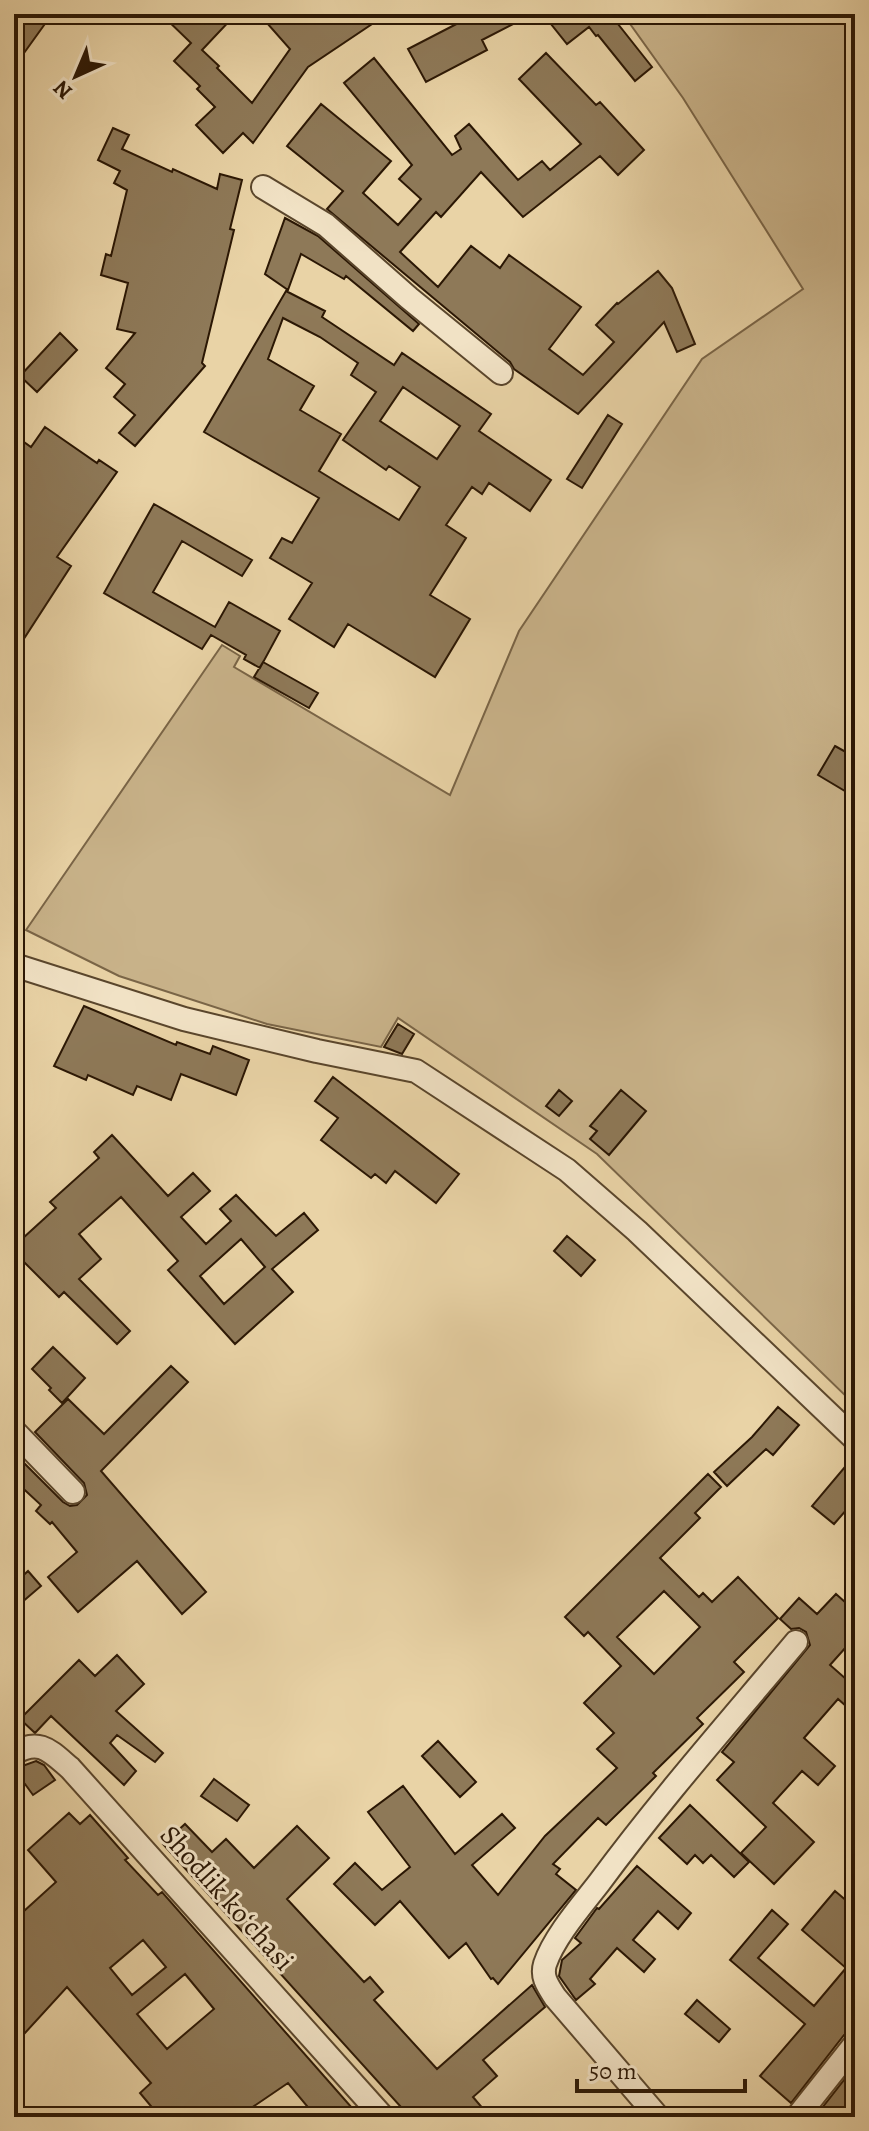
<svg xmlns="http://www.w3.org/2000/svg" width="869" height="2131" viewBox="0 0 869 2131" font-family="Alegreya,serif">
<rect width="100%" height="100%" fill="#e9d3a6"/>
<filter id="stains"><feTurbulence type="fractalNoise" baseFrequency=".0025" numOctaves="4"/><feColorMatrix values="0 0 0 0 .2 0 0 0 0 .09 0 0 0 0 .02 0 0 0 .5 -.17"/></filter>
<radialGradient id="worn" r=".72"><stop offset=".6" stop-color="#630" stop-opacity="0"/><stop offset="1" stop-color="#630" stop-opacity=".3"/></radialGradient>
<!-- green -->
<path fill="#c9b38a" stroke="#7a6547" stroke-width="2" d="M623,14H855V1405L597,1154L398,1018L381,1047L267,1024L119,976L26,930L222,645L240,656L234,667L450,795L519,631L702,359L803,289L683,98Z"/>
<!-- building -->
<path fill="#8e7958" stroke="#2b1704" stroke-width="2" fill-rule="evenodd" d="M14,14H52L14,67Z
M161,14H236L202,50L219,66L217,68L252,103L290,49L259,14H387L308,67L253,143L243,133L223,153L196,125L215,107L197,89L200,86L174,61L191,43Z
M488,14H533L482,40L487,50L426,82L408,49L470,17L472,22Z
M543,14H610L652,67L635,81L598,35L596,36L589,27L567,44Z
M546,53L596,105L600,102L644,150L618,175L600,156L523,217L481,172L441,217L436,212L400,252L438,287L471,246L500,268L509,255L581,307L549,349L583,375L614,342L596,325L617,303L618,304L658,271L672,288L695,344L677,352L664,322L578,414L514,369L510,362L327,209L343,191L287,146L321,104L391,161L363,193L398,225L421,199L399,179L412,165L344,83L374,58L452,155L461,149L455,136L469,124L518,180L542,161L550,170L581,144L519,79Z
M113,128L129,135L122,149L172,172L173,169L217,189L220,174L242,180L230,229L234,230L202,363L205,366L135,446L119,433L135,415L114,397L125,384L106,368L135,333L117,329L128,283L101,275L106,254L111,256L127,190L114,183L120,171L98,160Z
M285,218L318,236L419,324L413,331L346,276L344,279L301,254L288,290L265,274Z
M286,291L325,311L322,317L394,365L402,353L491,414L479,431L551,480L530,511L489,483L482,494L472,487L446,525L466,538L430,595L470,619L435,677L348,624L334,647L289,619L312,583L270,558L282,538L292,543L319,498L204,432ZM283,318L320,337L358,363L351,375L376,392L343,440L386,470L389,466L420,487L399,520L319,471L341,434L300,410L314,386L268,359ZM403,387L460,426L437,459L380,421Z
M60,333L77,350L37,392L20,376Z
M608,415L622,424L582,488L567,479Z
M45,427L97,463L99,460L117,472L57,557L71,566L14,654V435L31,447Z
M154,504L252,560L242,576L182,541L153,592L215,627L229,602L280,631L260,668L244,659L246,655L211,635L202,649L104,593Z
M263,662L318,693L309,708L254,677Z
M835,746L855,757V797L818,775Z
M84,1006L176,1045L177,1042L210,1054L213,1046L249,1060L236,1095L181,1074L171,1100L137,1086L133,1095L88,1075L86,1080L54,1066Z
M398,1024L414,1034L402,1054L384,1047Z
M333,1077L459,1174L436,1203L395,1171L386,1183L375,1174L371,1178L321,1140L338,1118L315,1101Z
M559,1090L572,1101L559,1116L546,1106Z
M621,1090L646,1111L609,1155L590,1139L597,1131L590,1126Z
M112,1135L168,1196L193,1173L210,1191L181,1217L206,1244L231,1221L220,1209L236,1195L276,1236L304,1213L318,1230L272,1269L293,1292L235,1344L168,1270L178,1261L121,1197L79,1234L101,1259L79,1279L130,1331L117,1344L64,1292L59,1297L14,1252V1228L23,1238L56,1208L50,1202L99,1158L94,1152ZM241,1239L265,1267L224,1304L200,1276Z
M567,1236L595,1260L581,1276L554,1251Z
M53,1347L85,1378L62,1403L49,1390L51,1388L32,1369Z
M171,1366L188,1382L101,1471L206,1592L182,1614L137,1561L78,1612L48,1577L77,1552L52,1522L50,1524L36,1511L41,1505L14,1480V1453L63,1502L70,1506L77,1505L87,1495L84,1483L35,1432L68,1399L104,1434Z
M778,1407L799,1425L773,1455L766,1449L727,1486L714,1472L752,1437Z
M855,1455V1515L847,1509L834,1524L812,1506Z
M708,1474L721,1487L695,1513L700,1518L660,1558L699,1597L703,1593L712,1602L738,1577L778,1618L734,1662L744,1672L697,1718L703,1724L653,1773L656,1776L606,1825L598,1818L553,1864L560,1869L556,1874L576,1890L498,1984L493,1978L491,1979L466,1943L449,1958L400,1901L375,1925L334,1884L355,1863L382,1890L410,1867L368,1812L403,1786L455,1854L502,1814L515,1828L472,1865L498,1895L545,1836L617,1768L597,1749L614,1733L584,1703L621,1666L588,1632L584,1636L565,1617ZM664,1591L700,1627L654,1674L617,1637Z
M28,1571L41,1586L14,1609V1584Z
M836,1594L855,1611V1637L830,1665L855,1687V1714L838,1699L804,1738L835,1766L818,1785L802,1771L773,1803L814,1842L774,1884L741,1853L766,1827L717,1780L734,1762L722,1752L810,1645L806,1632L799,1628L791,1629L780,1619L799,1598L817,1614Z
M117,1655L144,1684L116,1711L163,1753L155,1762L117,1735L110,1743L136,1771L124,1785L51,1716L35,1733L20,1719L79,1660L95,1676Z
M438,1741L476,1782L460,1797L422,1756Z
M36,1761L44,1765L55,1780L33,1795L25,1784L14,1791V1769Z
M214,1779L249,1805L237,1821L201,1796Z
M690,1805L749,1862L734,1877L711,1855L703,1863L695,1855L687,1864L659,1838Z
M69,1813L80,1824L90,1815L128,1858L125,1860L158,1895L162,1892L360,2117H316L288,2083L238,2117H160L140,2093L151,2083L67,1987L14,2045V1899L24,1911L56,1882L28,1850ZM143,1940L166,1967L132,1995L110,1968ZM185,1974L214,2009L167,2049L137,2014Z
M185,1824L212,1852L226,1839L254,1868L297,1826L329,1858L287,1899L364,1982L370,1977L383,1992L374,2000L437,2069L532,1985L545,2007L483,2060L497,2076L473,2097L490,2117H410L163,1844Z
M637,1866L691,1913L678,1929L658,1911L633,1940L655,1959L644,1972L617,1948L590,1979L595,1984L576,2000L559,1976L562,1960L581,1943L575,1938L597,1908L599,1909Z
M835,1891L855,1908V2030L844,2035L791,2103L760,2076L805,2024L730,1960L772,1910L788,1924L758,1958L814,2006L846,1968L802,1930Z
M697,2000L730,2029L719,2042L685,2014Z
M855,2066V2094L838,2117H815Z"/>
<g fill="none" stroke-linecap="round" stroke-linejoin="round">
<defs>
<path id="street" d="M263,187L326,225L409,298L501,373
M14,965L184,1019L317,1051L416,1071L567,1170L637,1231L855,1439
M14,1431L73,1492
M14,1753C40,1738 50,1751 70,1768L383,2117
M658,2117L555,1997C548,1986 541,1977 545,1964C554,1937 582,1905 599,1883C661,1799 729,1722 796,1642
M797,2117L855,2044"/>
</defs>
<!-- street casing -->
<use href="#street" stroke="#5a462c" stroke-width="26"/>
<!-- street -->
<use href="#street" stroke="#f1e2c5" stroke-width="22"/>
</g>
<g text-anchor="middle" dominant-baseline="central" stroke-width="6" stroke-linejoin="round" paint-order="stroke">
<!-- street labels -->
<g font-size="28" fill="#2b1704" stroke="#f1e2c5">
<text transform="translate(227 1898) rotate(48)">Shodlik koʻchasi</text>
</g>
</g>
<!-- margin -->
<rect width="869" height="2131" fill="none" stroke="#e9d3a6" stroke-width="48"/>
<rect x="16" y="16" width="837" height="2099" fill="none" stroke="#2b1704" stroke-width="4"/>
<rect x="24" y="24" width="821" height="2083" fill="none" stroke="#2b1704" stroke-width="2"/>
<!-- north arrow -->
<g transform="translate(76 76) rotate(224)" stroke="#f1e2c5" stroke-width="6" paint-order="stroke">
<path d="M0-6L14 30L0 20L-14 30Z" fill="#2b1704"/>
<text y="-12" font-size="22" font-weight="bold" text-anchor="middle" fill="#2b1704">N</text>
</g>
<!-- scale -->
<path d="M577 2079v12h168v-12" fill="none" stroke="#2b1704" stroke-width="4"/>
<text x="589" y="2079" font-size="24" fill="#2b1704" stroke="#f1e2c5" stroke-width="6" paint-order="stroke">50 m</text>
<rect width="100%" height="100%" filter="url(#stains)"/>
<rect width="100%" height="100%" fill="url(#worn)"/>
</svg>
